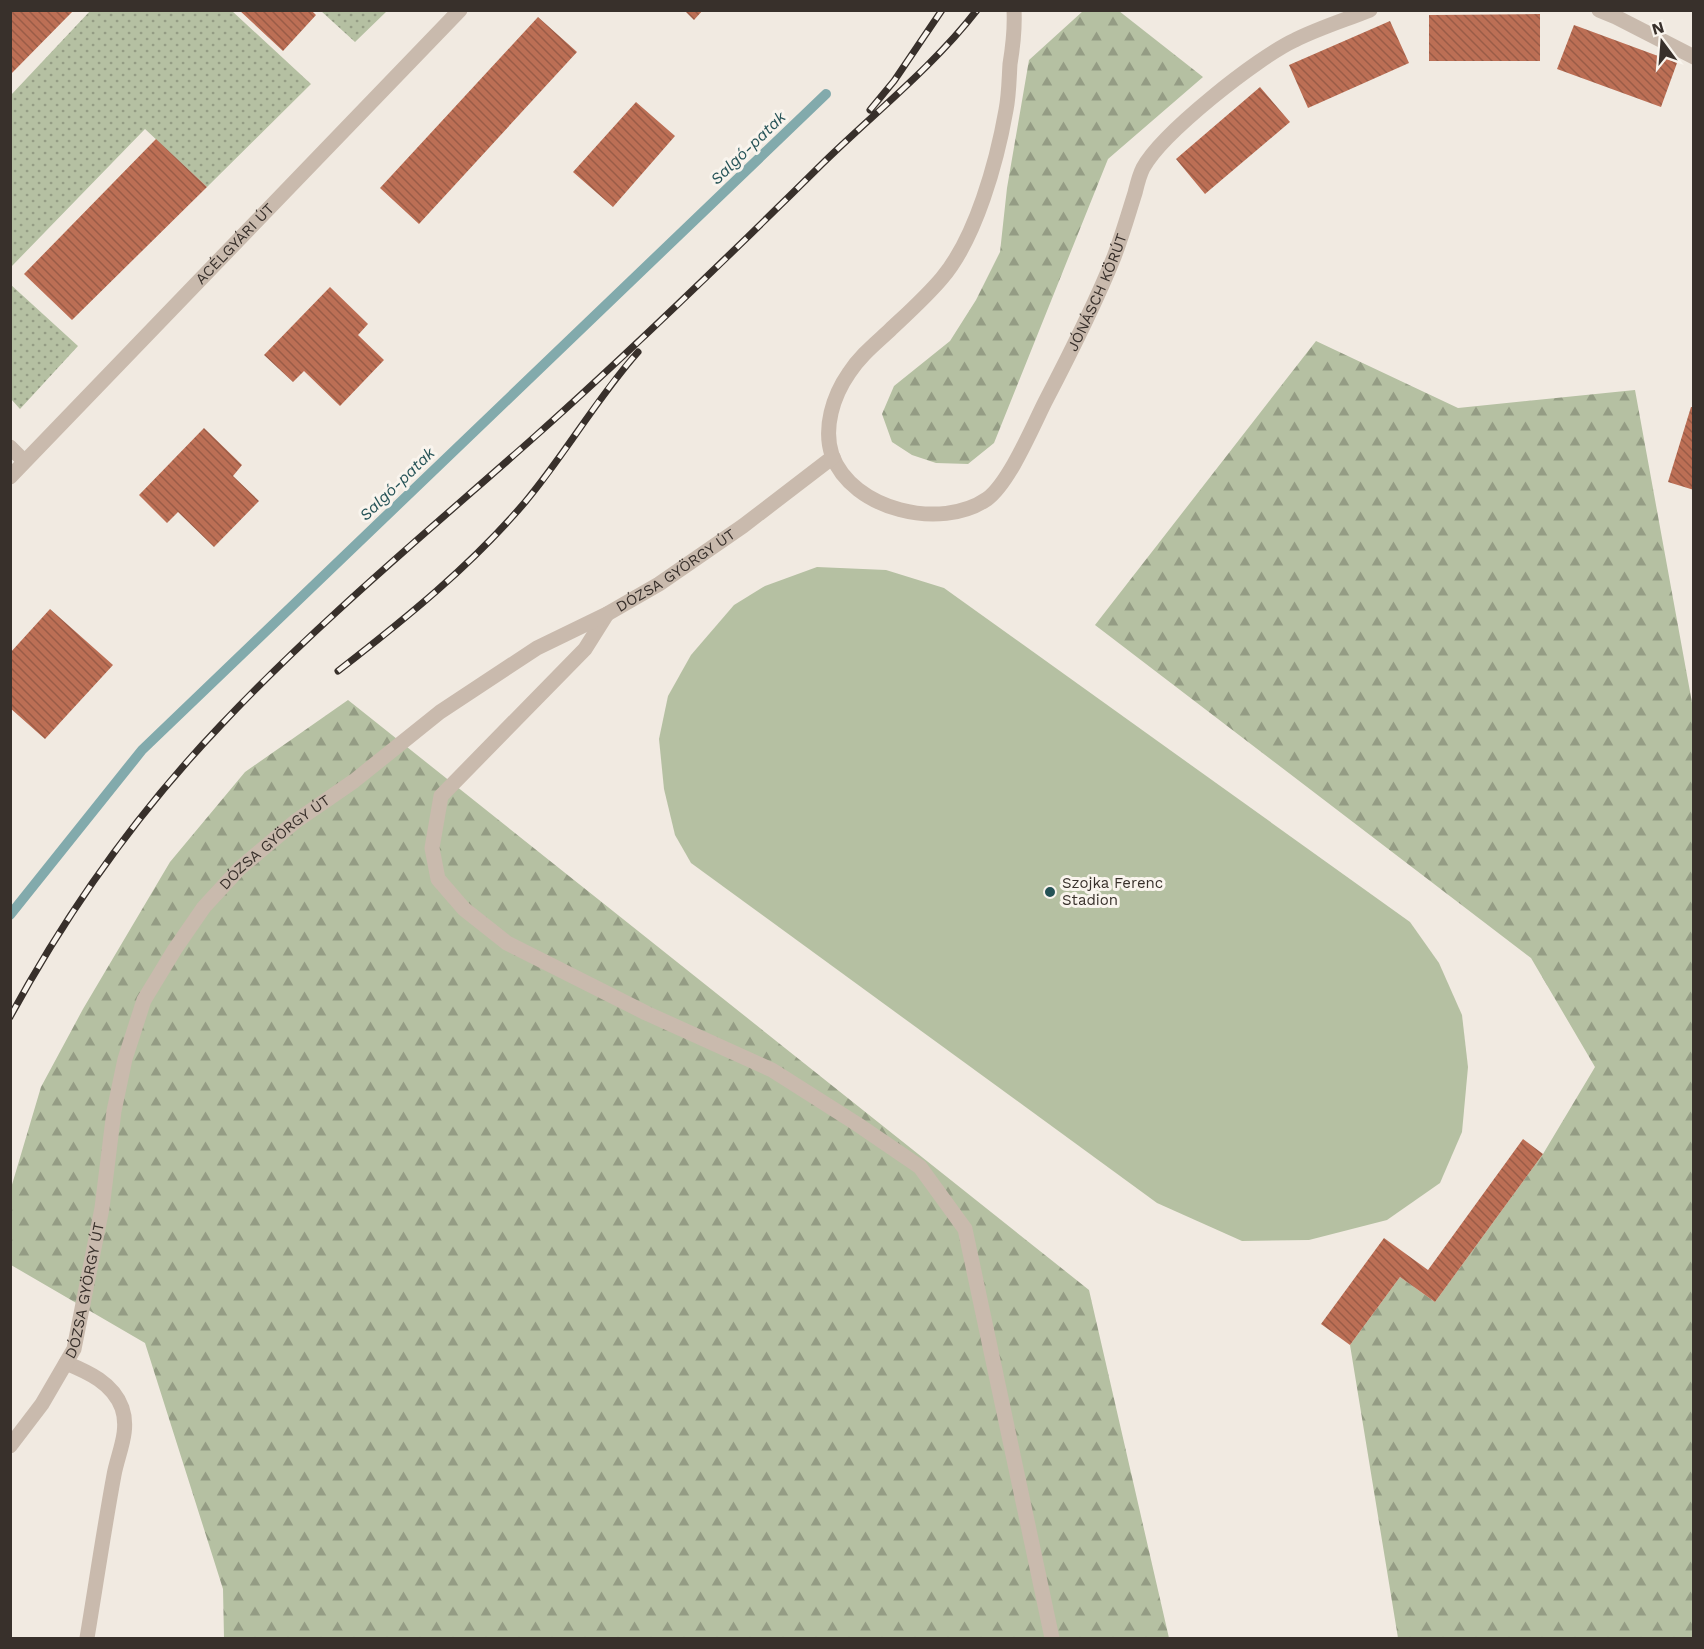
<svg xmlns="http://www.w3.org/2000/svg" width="1704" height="1649" viewBox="0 0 1704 1649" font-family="'Work Sans',sans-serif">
<defs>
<pattern id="forest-firs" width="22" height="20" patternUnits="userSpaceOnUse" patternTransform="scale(1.5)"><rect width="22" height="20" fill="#b5c0a2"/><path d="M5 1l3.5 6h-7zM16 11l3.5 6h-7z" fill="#949c84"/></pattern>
<pattern id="park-dots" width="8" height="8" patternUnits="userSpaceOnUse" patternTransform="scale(1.5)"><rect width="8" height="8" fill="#b5c0a2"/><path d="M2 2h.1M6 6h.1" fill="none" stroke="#949c84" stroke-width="1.8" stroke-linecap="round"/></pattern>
<pattern id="building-back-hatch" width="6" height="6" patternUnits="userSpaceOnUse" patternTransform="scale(1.5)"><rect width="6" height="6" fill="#bc6f55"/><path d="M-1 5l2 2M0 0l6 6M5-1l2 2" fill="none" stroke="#9a5c47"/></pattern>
</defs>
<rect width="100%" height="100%" fill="#f1eae1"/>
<!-- grass -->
<path fill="#b5c0a2" d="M817,567L886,570L944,588L1410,922L1439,963L1462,1015L1468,1067L1462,1132L1440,1183L1387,1220L1309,1240L1242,1241L1157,1203L691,863L675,835L664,789L659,739L668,696L691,655L734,605L765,586Z"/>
<!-- forest -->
<path fill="url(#forest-firs)" d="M1083,11H1119L1203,77L1108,159L994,443L968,464L936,463L912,455L892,442L882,414L894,386L950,341L976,300L1000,252L1007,188L1029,60Z
M1316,341L1458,408L1635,390L1693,708V1638H1398L1350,1345L1400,1277L1435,1302L1543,1154L1595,1067L1531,958L1095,625Z
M348,700L1089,1290L1169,1638H224L223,1589L145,1343L11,1265V1188L41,1087L83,1009L170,862L245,772Z"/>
<!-- park -->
<path fill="url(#park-dots)" d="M90,11H232L311,84L207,187L145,129L11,267V95Z
M321,11H387L355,42Z
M10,284L78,346L20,409L11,399Z"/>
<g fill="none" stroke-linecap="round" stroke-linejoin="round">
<!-- stream -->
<path stroke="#82aaac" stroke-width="10" d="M10,915L142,750L826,94"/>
</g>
<!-- building -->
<path fill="url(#building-back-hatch)" d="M10,10H74L10,75Z
M239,10H311L316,15L283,51Z
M684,10H703L694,20Z
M1540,14V61H1429V15Z
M538,17L577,52L419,224L380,188Z
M1390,21L1409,63L1308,108L1289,65Z
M1574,25L1677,63L1661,107L1557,69Z
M1260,87L1290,122L1205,194L1176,159Z
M636,102L675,136L613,207L573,172Z
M156,139L207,187L72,320L24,274Z
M330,287L368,324L358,335L384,360L340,406L304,371L293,382L264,355Z
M1691,407H1694V490L1668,482Z
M204,428L242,465L233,476L259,501L214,547L178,512L167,523L139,495Z
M50,609L113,665L45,739L10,708V653Z
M1523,1139L1543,1154L1435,1302L1400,1277L1350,1345L1321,1324L1384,1238L1428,1270Z"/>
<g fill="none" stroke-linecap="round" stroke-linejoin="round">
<!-- minor -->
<g stroke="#c9baad" stroke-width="15">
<path id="s1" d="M1014,10C1015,29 1013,46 1010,64C1009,79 1009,95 1006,110C997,161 976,238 942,278C927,296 908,313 890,330C875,344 860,356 849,373C833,396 823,428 832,455C852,510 941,531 987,499C1009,483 1032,428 1045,402C1070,354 1094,307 1114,257C1122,236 1128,215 1135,193C1137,185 1139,176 1143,168C1162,133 1258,57 1295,40C1319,28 1345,20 1370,10"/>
<path d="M1599,10L1616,17L1694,57"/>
<path d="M10,447L24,461"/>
<path id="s2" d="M10,477L460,10"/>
<path d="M607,614L585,649L441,796L432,848L438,879L464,909L507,943L646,1013L772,1070L857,1124L920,1167L965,1229L1052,1638"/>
<path d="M66,1363C88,1372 113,1383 122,1408C130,1431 118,1453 114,1475C104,1529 96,1584 87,1638"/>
<path id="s3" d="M10,1446L42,1404L74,1349L102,1208L114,1111L125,1059L144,1000L175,949L204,907L240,868L296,821L354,781L440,712L537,648L607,614L659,584L743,526L833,457"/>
</g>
<defs>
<path id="rail" d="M870,110L894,81L942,10
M338,671C405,619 471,566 526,501C566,453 597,398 638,352
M10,1017C67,912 137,813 220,726C316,624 426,533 531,440C631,351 727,258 822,164C874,113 932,68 977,10"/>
</defs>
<!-- rail casing -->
<use href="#rail" stroke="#38302b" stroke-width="7"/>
<!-- rail -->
<use href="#rail" stroke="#f9f4ed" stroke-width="4.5" stroke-dasharray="14" stroke-linecap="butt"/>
</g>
<!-- markers -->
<circle fill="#245256" stroke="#f9f4ed" stroke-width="2" cx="1050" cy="892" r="6"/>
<g text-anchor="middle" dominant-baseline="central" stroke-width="6" stroke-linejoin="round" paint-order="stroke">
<!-- street labels -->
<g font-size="15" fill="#38302b" stroke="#f9f4ed">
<text stroke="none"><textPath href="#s2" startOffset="324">ACÉLGYÁRI ÚT</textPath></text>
<text stroke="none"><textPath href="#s1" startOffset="918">JÓNÁSCH KÖRÚT</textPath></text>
<text stroke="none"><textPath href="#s3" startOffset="1166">DÓZSA GYÖRGY ÚT</textPath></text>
<text stroke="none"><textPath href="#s3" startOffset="680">DÓZSA GYÖRGY ÚT</textPath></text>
<text stroke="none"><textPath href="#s3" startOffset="176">DÓZSA GYÖRGY ÚT</textPath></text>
</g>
<!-- poi labels -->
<g font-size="15" fill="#38302b" stroke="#f9f4ed" text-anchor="start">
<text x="1062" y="883">Szojka Ferenc<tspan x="1062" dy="17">Stadion</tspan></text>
</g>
<!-- water labels -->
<g font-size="16" font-style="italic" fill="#245256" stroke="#f9f4ed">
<text transform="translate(748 148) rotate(-44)">Salgó-patak</text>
<text transform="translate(397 484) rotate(-44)">Salgó-patak</text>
</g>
</g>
<!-- border -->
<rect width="1704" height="1649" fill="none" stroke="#38302b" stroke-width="24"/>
<!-- north arrow -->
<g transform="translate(1662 42) rotate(344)" stroke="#f9f4ed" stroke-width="4.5" paint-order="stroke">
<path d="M0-4.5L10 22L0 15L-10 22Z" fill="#38302b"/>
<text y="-9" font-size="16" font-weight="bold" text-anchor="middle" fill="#38302b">N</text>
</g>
</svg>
